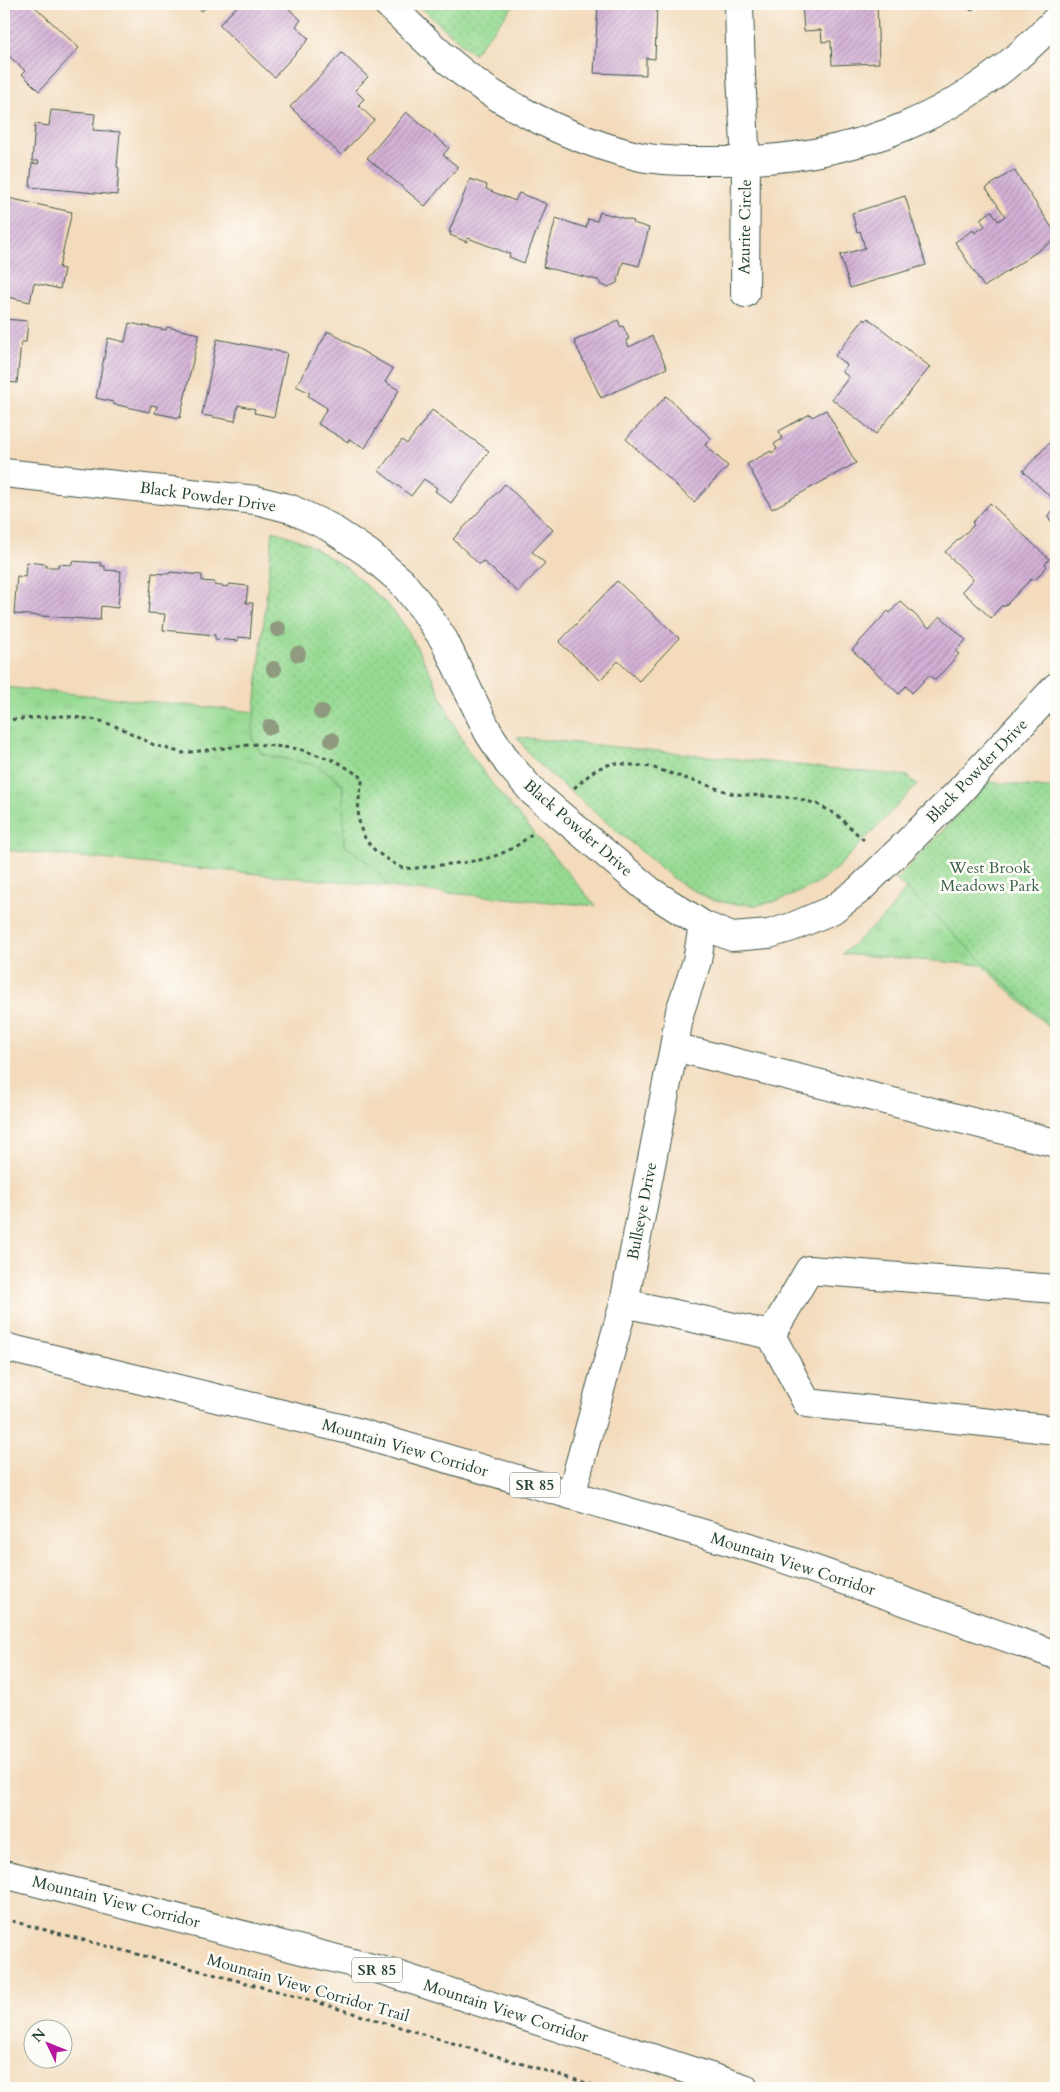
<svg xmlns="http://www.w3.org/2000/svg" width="1060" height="2092" viewBox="0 0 1060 2092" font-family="Cardo,serif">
<defs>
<pattern id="grass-tufts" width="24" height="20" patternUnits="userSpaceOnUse" patternTransform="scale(1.25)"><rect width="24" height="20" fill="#96da92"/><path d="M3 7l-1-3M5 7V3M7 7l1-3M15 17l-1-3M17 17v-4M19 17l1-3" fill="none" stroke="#81bc7e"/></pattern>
<pattern id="park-dots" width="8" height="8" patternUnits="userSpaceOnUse" patternTransform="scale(1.25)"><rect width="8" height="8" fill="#96da92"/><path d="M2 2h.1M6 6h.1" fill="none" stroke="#81bc7e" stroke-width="1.8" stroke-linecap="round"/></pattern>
<pattern id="building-hatch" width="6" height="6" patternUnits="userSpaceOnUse" patternTransform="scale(1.25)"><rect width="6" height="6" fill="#d3b0d6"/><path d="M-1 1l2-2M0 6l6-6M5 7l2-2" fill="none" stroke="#ab90ae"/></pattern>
</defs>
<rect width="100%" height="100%" fill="#fdfcf7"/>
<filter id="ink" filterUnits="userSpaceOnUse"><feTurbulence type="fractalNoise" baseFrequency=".02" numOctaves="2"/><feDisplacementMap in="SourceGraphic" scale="10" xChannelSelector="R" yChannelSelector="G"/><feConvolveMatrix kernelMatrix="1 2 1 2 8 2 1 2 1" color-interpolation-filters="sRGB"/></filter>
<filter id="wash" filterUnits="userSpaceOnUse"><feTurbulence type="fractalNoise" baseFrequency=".0096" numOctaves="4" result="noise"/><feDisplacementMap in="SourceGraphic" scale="20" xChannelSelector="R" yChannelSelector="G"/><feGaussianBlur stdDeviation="1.12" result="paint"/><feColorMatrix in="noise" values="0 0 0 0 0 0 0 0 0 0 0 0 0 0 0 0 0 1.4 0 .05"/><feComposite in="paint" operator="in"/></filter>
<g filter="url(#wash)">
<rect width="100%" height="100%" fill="#f3dbbc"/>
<!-- grass -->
<path fill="url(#grass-tufts)" stroke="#5a8c63" d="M4,687L255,712L252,738L262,754L319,766L343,784L344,845C361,857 377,868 387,886L4,850Z
M1056,789V1034L982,965L842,954L886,915L911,882Z"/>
<!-- park -->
<path fill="url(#park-dots)" stroke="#5a8c63" d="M417,4H515L473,54Z
M273,530L306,543L347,568L388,605L406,627L434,680L452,721L469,752L493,785L596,906L403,889L387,886C377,867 361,857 344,845L343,784L319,766L262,754L252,738Z
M517,737L908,776L917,785L837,868L814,885L793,895L773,902L755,905L732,904L710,899L679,883L547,772L530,755Z
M989,782L1056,789V1030L896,880Z"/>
<g id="blocks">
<!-- building -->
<path fill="url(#building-hatch)" d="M4,4H32L79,48L39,91L22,74L25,71L7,54L4,58Z
M193,4H209L202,11Z
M239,4H286V6L301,20L296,26L309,39L274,77L219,25Z
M598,4H657L655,59L646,58V75L594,73Z
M802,4H877L879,63L832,65L831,41L822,42L821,30L804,31Z
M964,4H978L971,11Z
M342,53L368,77L355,90L364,99L358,105L374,120L341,155L290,107Z
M51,110L95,114L93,130L120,132L117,167L119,168L117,195L30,187L32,163L38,164L39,161H32L35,124L49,126Z
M406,112L449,148L443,155L458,167L425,206L367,158Z
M1014,170L1056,234V239L984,287L955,242L973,230L975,233L985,226L980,219L992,211L998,221L1005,216L986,188Z
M470,179L487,185L486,189L515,201L519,193L547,204L524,263L509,257L510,254L468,238L467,242L450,235L451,232H449Z
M905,196L926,265L850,288L840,255L865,248L860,231L857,232L852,213Z
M8,198L72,212L59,268L64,269L60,289L34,283L30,302L4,296V217Z
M600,212L634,221L633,223L649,228L639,266L623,262L617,283L608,287L601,285L598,280L543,267L556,218L586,228L588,219L597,221Z
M868,318L930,367L876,434L832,399L849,377L842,372L847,365L835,356L864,319L866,321Z
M4,319L28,321L26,342H21L17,383L7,382L5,400Z
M618,320L621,327L623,326L629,339L626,340L629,347L652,336L667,368L601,398L574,341Z
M129,323L166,330L167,327L199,334L180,418L155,413L157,406L151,405L149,412L113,404V402L96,398L108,338L125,342Z
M328,331L393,369L385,382L399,390L365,448L349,439L348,442L318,424L327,408L308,396L310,393L296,386Z
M217,339L287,353L274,417L254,413L255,409L238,405L235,421L202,415Z
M666,396L711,438L705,445L728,466L694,502L626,439Z
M432,410L489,451L451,503L435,491L437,488L424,479L411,496L379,471L402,440L407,444Z
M826,410L856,463L772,509L747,464L771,451L772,453L777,449L774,444L782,439L779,431L810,414L812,417Z
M1056,436V502L1023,471Z
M505,484L553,530L532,552L545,563L518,592L483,561L479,564L453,539Z
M990,503L1049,559L1045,564L1047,566L1034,581L1031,579L1004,607L1002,605L991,618L962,591L973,579L945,552L974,525L972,523Z
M1056,507V526L1047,517Z
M72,561L101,563V566H105V570L121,571L118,608L101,606L100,620L14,614L17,576L25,577L26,562L46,564V567H58V564L72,565Z
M170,572L202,575V581L215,582L214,585L228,587L229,584L248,586L246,603H253L250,638L238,637V641L215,639V635L163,630L165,614L148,613L152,573L169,574Z
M617,581L679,638L639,681L618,661L600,680L559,642Z
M900,601L929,628L940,616L966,640L955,651L959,654L935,680L929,675L912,693L906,686L899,694L852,650L888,611L890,613Z"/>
</g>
</g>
<g filter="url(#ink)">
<use href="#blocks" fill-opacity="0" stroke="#3f5548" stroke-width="1"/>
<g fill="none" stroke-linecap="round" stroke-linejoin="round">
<defs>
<path id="minor" d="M388,4C424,38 458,74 501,99C543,124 589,144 637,156C664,162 693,161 720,161C854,161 964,117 1056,20
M739,4L741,76L746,161L745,293
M4,473L256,500L291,509L329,527L368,553L402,582L424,610L444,640L488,732L508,763L533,792L650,891L703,925L732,937L769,934L792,927L832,910L859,890L957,794L1056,687
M674,1047L1056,1143
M624,1303L771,1335L807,1403L1056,1430
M771,1335L809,1270L1056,1289
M571,1495L624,1303L674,1047L680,1011L697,961L703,925"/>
<path id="highway" d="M4,1347L353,1431L759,1550L1056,1655
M4,1874L388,1972L744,2088"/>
</defs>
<!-- minor casing -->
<use href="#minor" stroke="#3f5548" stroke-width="30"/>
<!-- highway casing -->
<use href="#highway" stroke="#3f5548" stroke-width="30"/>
<!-- path -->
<path stroke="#3f5548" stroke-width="3" stroke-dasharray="4 4" stroke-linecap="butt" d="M4,720L64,716L98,720L123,729L154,745L183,753L257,744L299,749L336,761L363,778C355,812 354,839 387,859C392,862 398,867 404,868C419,869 435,865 450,864C482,861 511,856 534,831
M574,788L596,769L614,763L651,767L734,794L796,798L817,804L837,815L866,842
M4,1919L296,1996L603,2088"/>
<!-- minor -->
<use href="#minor" stroke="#fff" stroke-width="28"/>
<!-- highway -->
<use href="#highway" stroke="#fff" stroke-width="28"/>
</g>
<!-- trees -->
<g fill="#8f9a7e">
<circle cx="278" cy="629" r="8"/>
<circle cx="298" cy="654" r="8"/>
<circle cx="274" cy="669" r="8"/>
<circle cx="321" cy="712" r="8"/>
<circle cx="270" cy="727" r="8"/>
<circle cx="332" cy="740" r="8"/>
</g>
</g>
<g text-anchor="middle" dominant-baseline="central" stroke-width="5" stroke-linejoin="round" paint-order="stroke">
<!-- shield labels -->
<g fill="#fdfcf7" stroke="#62766e" stroke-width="1">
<rect x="510" y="1472.5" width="50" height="25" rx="4"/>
<rect x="352" y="1957.5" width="50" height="25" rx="4"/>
</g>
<g font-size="15" font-weight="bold" fill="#1f3d34">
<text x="535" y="1485">SR 85</text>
<text x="377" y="1970">SR 85</text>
</g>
<!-- street labels -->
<g font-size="16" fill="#1f3d34" stroke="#fdfcf7">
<text transform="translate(745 227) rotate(-89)">Azurite Circle</text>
<text transform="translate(208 497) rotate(8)">Black Powder Drive</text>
<text transform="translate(977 771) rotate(-46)">Black Powder Drive</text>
<text transform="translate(578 828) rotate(41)">Black Powder Drive</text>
<text transform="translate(642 1211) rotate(-79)">Bullseye Drive</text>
<text transform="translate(405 1448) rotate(16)">Mountain View Corridor</text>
<text transform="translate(793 1564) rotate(18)">Mountain View Corridor</text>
<text transform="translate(116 1902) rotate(14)">Mountain View Corridor</text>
<text transform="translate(308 1988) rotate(16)">Mountain View Corridor Trail</text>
<text transform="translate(506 2011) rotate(18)">Mountain View Corridor</text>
</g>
<!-- park labels -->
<g font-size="16" fill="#3d644c" stroke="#fdfcf7">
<text x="990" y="868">West Brook<tspan x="990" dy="18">Meadows Park</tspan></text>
</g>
</g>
<!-- margin -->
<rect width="1060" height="2092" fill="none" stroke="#fdfcf7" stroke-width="20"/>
<!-- north arrow -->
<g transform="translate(48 2044) rotate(313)"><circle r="24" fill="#fdfcf7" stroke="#a4b0a9"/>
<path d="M0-4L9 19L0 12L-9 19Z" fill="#b5179e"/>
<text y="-8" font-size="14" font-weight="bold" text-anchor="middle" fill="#1f3d34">N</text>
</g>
</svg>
